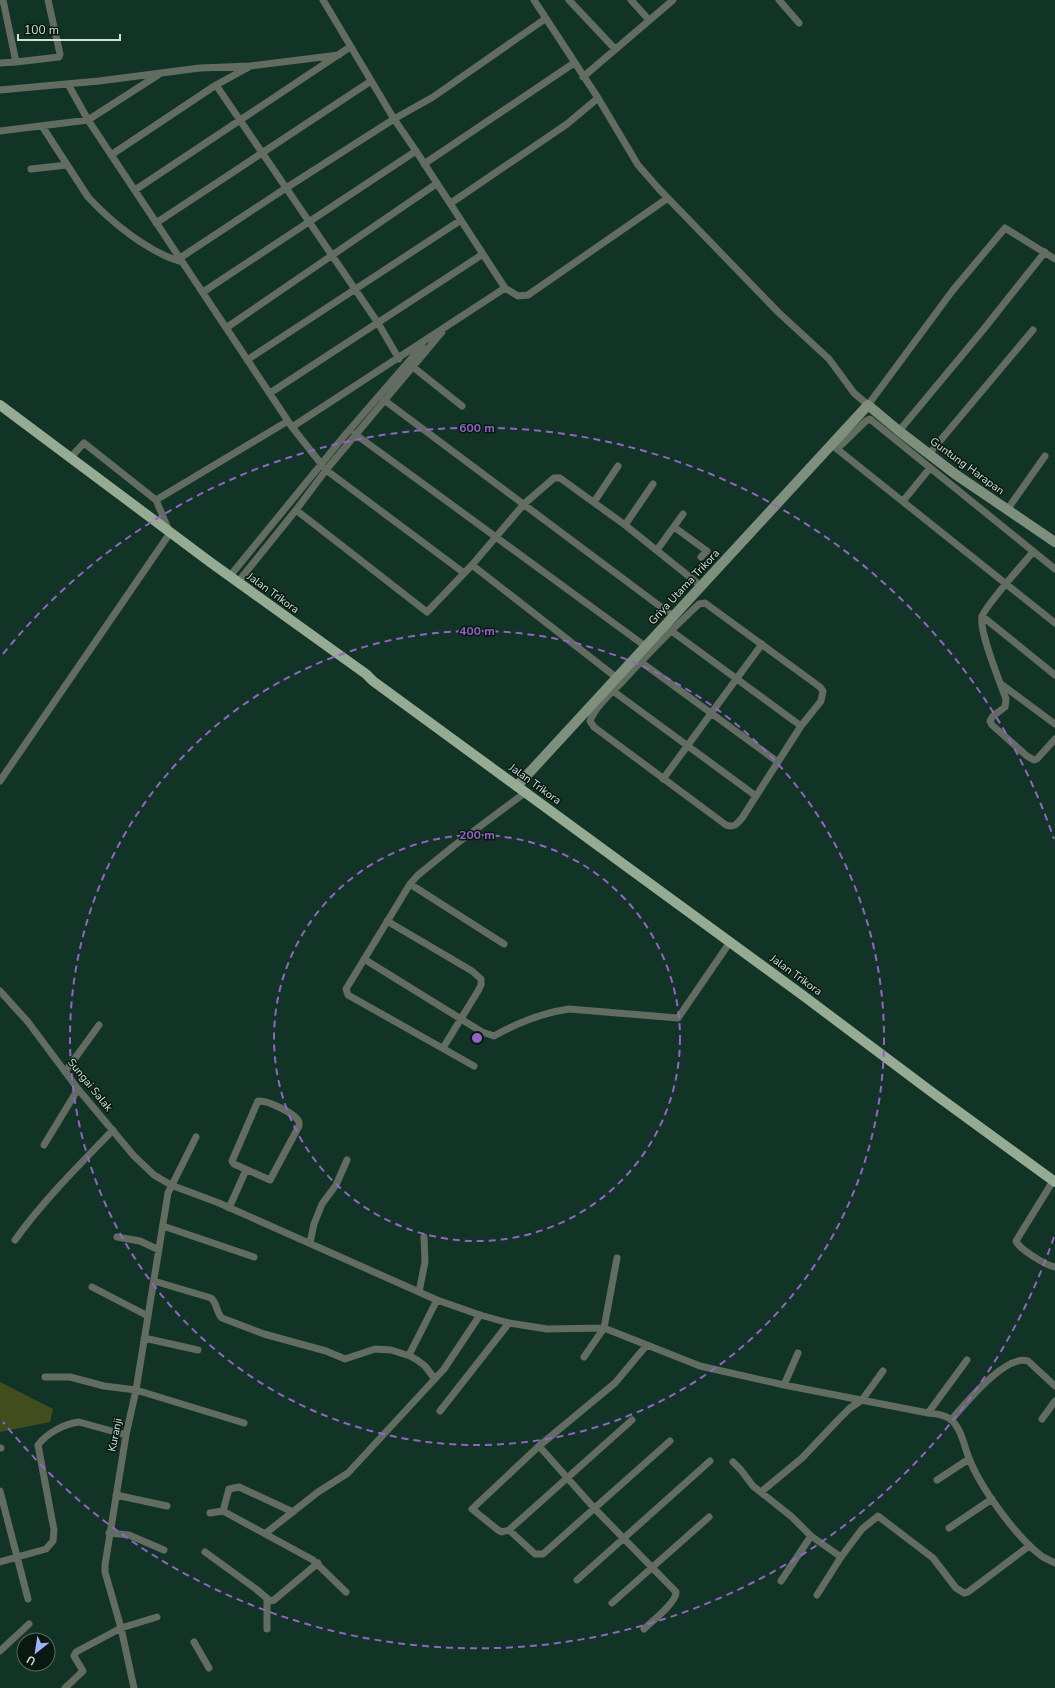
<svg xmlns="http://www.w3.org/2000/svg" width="1055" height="1688" viewBox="0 0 1055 1688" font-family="'Nunito Sans',sans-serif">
<rect width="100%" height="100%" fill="#113426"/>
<!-- green -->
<path fill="#424d1e" d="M0,1382L53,1409L50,1422L0,1432Z"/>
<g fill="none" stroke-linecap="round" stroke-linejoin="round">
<!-- street -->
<path stroke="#626c60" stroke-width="7" d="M534,0L598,98L638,165L659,189L778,312L829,359L854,393L868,405L953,290L1005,228L1055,259
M569,0L615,49
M631,0L649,20
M779,0L799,23
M16,62L59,57L60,54L48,0
M0,63L16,62L3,0
M583,77L673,0
M68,84L88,120L292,427L326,470L464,573
M216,85L378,323L399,359
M0,90L99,81L200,68L250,66L339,55
M42,126L88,197C112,223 148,252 182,262
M0,131L88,120L158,75
M111,155L216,85L249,67
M424,164L574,63
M31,169L67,165
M135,190L350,47
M451,203L567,124L598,98
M156,223L371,81
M180,258L286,188L394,119L433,97L545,19
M505,288L518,296L528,295L668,198
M203,292L416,151
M226,328L436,184
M247,360L461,220
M413,367L462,406
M270,393L483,254
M384,400L673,616
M292,427L505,288L416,151L394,119L323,0
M899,431L983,330L1045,252
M355,434L645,646
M832,445L1055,623
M837,449L866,421L870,419L1055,569
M929,454L1033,330
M70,458L84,443L156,500L288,421
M903,501L930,468
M594,502L618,466
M296,510L427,612L472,565L524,504L554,478H560L625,525L701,586
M1007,510L1045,456
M625,525L653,484
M674,527L707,551L701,557
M657,550L683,514
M1033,552C1024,563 984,607 982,617C979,632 1000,682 1006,699L1005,707L993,716L990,721L992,725L1027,756L1034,760L1037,759L1055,739
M472,565L617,678
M230,576L345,435L422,346
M238,582L296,510L326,470L442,332
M705,603L820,687L823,691L821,701L801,726L742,818C737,824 734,828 726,825L594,727L590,721C595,707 611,693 621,683C647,655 672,629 699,604Z
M982,616L1055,675
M670,630L801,726
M637,659L778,762
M1001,684L1055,724
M613,691L756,796
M663,779L762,644
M0,781L170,533L156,500
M410,884L504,944
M387,921L472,971L481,979V985L478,991L443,1048
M364,959L482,1032L494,1036C517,1023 542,1013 569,1009L678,1018L730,942
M0,991L28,1022L78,1089L134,1156L154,1175L171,1185L219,1203L437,1300L480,1315L509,1323L547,1329L604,1328L700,1366L784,1385L928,1413C938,1414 949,1415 955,1424C963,1434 964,1446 969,1458C980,1487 1015,1535 1039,1554C1043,1558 1050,1560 1055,1563
M474,1066L348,995L346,989L410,884L418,875L455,845L526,792
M65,1072L99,1025
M258,1101C267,1100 295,1113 299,1122V1126L270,1180L234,1164L232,1161Z
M44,1145L78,1089
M1053,1181L1016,1241C1019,1249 1047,1266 1055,1267
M229,1208L246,1170
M163,1226L254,1257
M117,1237L140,1241L159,1250
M15,1240C44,1200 79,1165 113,1130
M310,1243L314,1224L322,1204L336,1185L347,1160
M154,1281L211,1298C218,1304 216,1313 222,1318L264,1334L326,1351L345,1359L375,1349L391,1350L410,1356L417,1360L425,1366L435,1379
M92,1287L148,1316
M419,1292L425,1262L424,1237
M144,1338L198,1350
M410,1353L437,1300
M584,1357L604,1328L617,1258
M45,1377H70L104,1386L136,1390L244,1423
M784,1385L798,1353
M440,1411L509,1323
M928,1413L967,1360
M1042,1419L1055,1401
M632,1420L509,1530L502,1532L498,1530L472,1509L539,1446L615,1383L646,1346
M951,1420C965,1404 1005,1354 1028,1361L1055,1386
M539,1446L594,1508L676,1592C677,1602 651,1622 644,1629
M0,1448H1
M733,1462L741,1470L753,1486L792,1517L811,1536L841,1557L862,1529L878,1516L933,1558L956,1588L964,1593L968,1592L1029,1546
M937,1480L969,1459
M0,1491L28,1599
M761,1492L802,1458L838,1420L850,1408L862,1400L883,1371
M116,1495L167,1506
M223,1511L229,1489L239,1487L293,1512
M210,1513L223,1511L313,1560L346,1592
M949,1528L992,1499
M509,1530L535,1554H543L670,1441
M109,1533L129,1535L164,1550
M266,1533L318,1492L348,1473L444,1369L480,1315
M205,1552L256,1589L270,1601L274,1600L318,1563
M0,1562L46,1549L53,1541L54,1530L38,1445C47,1433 64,1424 79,1422L126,1435
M577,1580L710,1461
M781,1581L811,1536
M817,1595L841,1557
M612,1603L709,1517
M267,1629V1600
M194,1642L209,1668
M0,1651L29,1624
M65,1688L83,1671L74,1656L76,1652L121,1628L157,1617
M134,1688L121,1628L105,1572V1565L126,1435L136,1390L168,1193L196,1137"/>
<!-- secondary -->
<path stroke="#7f8f7d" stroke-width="10" d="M517,786L868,405L899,431L955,474L1055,542"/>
<!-- primary -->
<path stroke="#95ab93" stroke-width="10" d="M0,405L210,562L366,674L373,681L801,994L933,1093L1055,1182"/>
</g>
<!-- distance rings -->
<g fill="none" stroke="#9463c6" stroke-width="2" stroke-dasharray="7 5">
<circle cx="477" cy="1038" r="203"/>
<circle cx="477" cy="1038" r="407"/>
<path d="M1054 1237A610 610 0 0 1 3 1422M3 654A610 610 0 0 1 1054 839"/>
</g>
<g text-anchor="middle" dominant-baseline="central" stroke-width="3" stroke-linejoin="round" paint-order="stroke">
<!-- street labels -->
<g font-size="11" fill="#cee2d8" stroke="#0a1812">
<text transform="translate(967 466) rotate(36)">Guntung Harapan</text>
<text transform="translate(684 587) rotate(-47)">Griya Utama Trikora</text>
<text transform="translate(273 593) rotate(36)">Jalan Trikora</text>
<text transform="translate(535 784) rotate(36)">Jalan Trikora</text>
<text transform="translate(796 975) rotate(36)">Jalan Trikora</text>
<text transform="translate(90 1085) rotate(51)">Sungai Salak</text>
<text transform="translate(115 1435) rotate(-79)">Kuranji</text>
</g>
</g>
<circle cx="477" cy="1038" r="6" fill="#9463c6" stroke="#0a1812" stroke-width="2"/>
<g font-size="12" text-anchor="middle" font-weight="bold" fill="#9463c6" stroke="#0a1812" stroke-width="3" stroke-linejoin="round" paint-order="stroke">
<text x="477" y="432">600 m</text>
<text x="477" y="635">400 m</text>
<text x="477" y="839">200 m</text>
</g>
<!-- north arrow -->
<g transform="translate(36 1652) rotate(210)"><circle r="19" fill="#0a1812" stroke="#586961"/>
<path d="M0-3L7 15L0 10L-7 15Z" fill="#a0b3fd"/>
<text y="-6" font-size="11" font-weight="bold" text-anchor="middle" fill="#cee2d8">U</text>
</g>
<!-- scale -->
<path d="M18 34v6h102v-6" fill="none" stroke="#cee2d8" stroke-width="2"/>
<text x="24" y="34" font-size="12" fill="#cee2d8" stroke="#0a1812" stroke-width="3" paint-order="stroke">100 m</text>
</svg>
